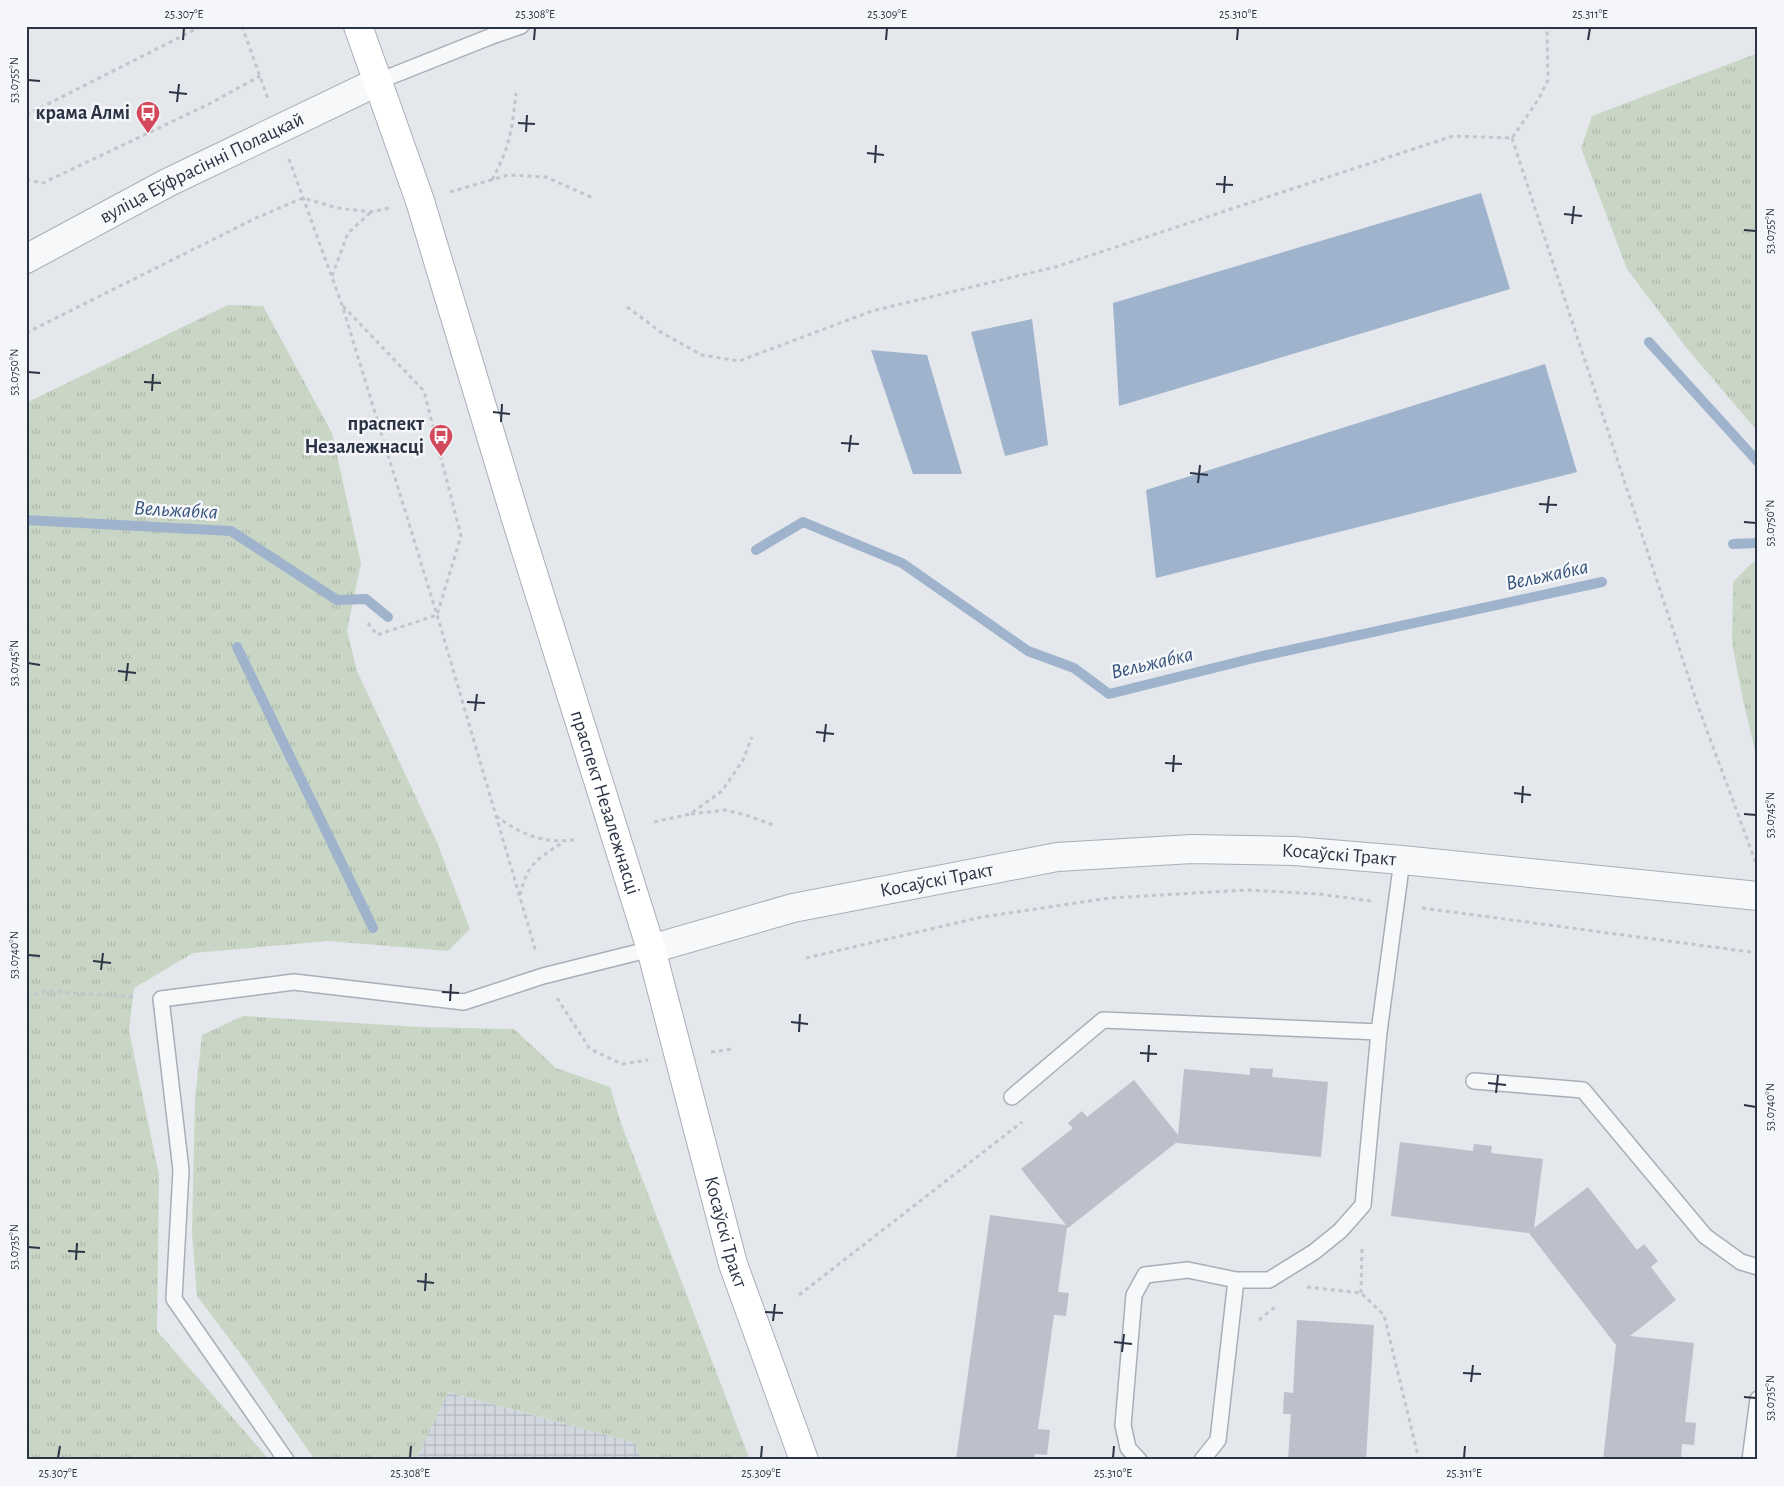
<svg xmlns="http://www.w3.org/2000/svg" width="1784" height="1486" viewBox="0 0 1784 1486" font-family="'Alegreya Sans',sans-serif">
<defs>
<pattern id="industrial-grid" width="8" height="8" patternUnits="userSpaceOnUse" patternTransform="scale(1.25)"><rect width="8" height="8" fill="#d2d6de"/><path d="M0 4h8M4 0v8" fill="none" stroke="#b4b8c0"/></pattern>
<pattern id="grass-tufts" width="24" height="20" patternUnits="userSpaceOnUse" patternTransform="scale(1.25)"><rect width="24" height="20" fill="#c9d6c5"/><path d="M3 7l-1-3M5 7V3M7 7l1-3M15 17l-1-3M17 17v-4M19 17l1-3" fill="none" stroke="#adb8ab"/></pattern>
</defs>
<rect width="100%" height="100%" fill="#e4e7ec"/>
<!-- industrial -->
<path fill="url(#industrial-grid)" d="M447,1392L635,1443L641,1460H416Z"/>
<!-- grass -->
<path fill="url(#grass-tufts)" d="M1758,53V432L1685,346L1627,269L1581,148L1592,116Z
M228,305L263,306L332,433L361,563L347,630L357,671L436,840L470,929L448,951L329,941L193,953L134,988L129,1031L159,1175L157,1331L266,1456L267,1460H26V403Z
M1753,562H1758V763L1743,700L1732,643L1733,582Z
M243,1016L420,1027L514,1029L556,1068L610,1087L622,1126L750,1460H641L635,1443L448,1392L416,1460H315L246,1361L197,1296L192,1233L195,1098L202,1035Z"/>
<!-- water -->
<path fill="#9fb4cc" d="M1481,193L1510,289L1119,406L1113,303Z
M1032,319L1048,445L1005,456L971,332Z
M871,350L927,355L962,474H913Z
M1545,364L1577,472L1156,578L1146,490Z"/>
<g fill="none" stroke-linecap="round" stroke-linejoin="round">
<!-- stream -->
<path stroke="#9fb4cc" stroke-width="10" d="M1649,342L1758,462
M26,520L231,531L337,600L366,599L388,617
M1733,544L1758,543
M756,550L803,522L902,563L1028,651L1074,668L1109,694L1258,657L1602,582
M237,647L373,928"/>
</g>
<!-- building -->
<path fill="#bbc0ca" d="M1250,1068L1273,1069L1272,1077L1328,1082L1321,1157L1177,1143V1142L1068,1228L1067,1227L1058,1292L1069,1293L1066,1316L1054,1315L1038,1429L1050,1430L1047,1455L1035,1454L1034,1460H956L990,1215L1066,1225L1021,1169L1073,1128L1068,1123L1082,1111L1087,1117L1134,1080L1178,1135L1184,1069L1250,1075Z
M1400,1142L1473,1151L1474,1144L1492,1146L1491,1153L1543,1159L1534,1228L1588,1187L1637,1250L1644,1244L1658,1261L1651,1267L1676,1300L1630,1336L1694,1343L1685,1422L1696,1423L1694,1445L1682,1444L1681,1460H1603L1616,1345L1529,1233L1391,1216Z
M1297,1320L1374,1325L1366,1460H1288L1291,1414H1283L1284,1392L1293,1393Z"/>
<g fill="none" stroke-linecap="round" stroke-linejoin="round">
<defs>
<path id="service" d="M379,81L492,36L521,26
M1474,1081L1583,1090L1705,1236L1741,1262L1758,1267
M1012,1097L1103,1020L1379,1032
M286,1460L174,1299L181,1170L161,999L294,982L464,1002L543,976L651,949
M1139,1460L1128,1448L1123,1425L1134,1295L1145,1275L1188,1270L1236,1280H1269L1314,1252L1340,1231L1363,1205L1379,1032L1402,860
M1202,1460L1218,1440L1236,1280
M1750,1460L1758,1399"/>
<g id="minor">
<path id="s1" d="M651,949L793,908L1057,857L1192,849L1294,851L1402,860L1758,896"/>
</g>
<g id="tertiary">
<path id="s2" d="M26,259L167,183L379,81"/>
</g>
<g id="secondary">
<path id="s3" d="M358,26L420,201L516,519L651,949L733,1264L804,1460"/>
</g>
</defs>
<!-- service casing -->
<use href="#service" stroke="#a9aeb7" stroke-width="18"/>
<!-- minor casing -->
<use href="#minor" stroke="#a9aeb7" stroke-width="30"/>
<!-- tertiary casing -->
<use href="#tertiary" stroke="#a9aeb7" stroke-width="30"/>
<!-- secondary casing -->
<use href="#secondary" stroke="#a9aeb7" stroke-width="30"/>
<!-- path -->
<path stroke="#c2c5cb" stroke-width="3" stroke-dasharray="4 4" stroke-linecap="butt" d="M242,26L268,99
M26,115L202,26
M1512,138L1699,709L1756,863
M289,159L342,305L437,615L536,952
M26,180L43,183L207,105L260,76
M492,180C510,147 512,129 516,93
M450,192L508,175L546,177L593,198
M332,276L348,233L371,212
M343,306L424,391L461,536L437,615L377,635L368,623
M627,307L662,333L702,355L739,361L872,311L1055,267L1453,136L1512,138L1538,100L1548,80L1547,30L1549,26
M26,333L256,218L303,198L338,208L371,212L389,208
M691,814L725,810L746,815L773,825
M496,816C522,835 545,845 578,839
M654,822L690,814L722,791L743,760L752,737
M520,895C528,863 536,860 562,843
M1422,908L1758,953
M806,958L982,917L1109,898L1247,890L1319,894L1371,901
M26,997L46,991L135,997
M557,998L590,1049L622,1064L648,1060
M711,1052L733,1049
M1307,1287L1361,1293L1384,1315L1419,1460
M1361,1293L1362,1246
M799,1295L1022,1122
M1259,1320L1275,1307"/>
<!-- service -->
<use href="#service" stroke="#f7f8fa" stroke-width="15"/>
<!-- minor -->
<use href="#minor" stroke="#f7f8fa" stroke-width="28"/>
<!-- tertiary -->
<use href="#tertiary" stroke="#f7f8fa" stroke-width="28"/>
<!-- secondary -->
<use href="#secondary" stroke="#fff" stroke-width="28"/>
</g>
<!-- ticks -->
<path fill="none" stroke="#2b3445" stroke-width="2" d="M183,40L184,28M534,40L535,28M886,40L887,28M1237,40L1238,28M1588,40L1590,28M28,80L40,81M169,92L187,94M177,102L179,84M518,123L535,124M526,132L527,115M867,153L884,155M875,163L876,145M1216,184L1233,185M1224,193L1225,176M1564,214L1582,216M1572,224L1574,206M1744,230L1756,231M28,372L40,373M144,382L161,383M152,391L153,374M493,412L510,414M501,422L502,404M841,443L859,444M849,452L851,435M1190,473L1208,475M1198,483L1200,465M1539,504L1557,505M1547,513L1549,496M1744,522L1756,523M28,663L40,665M118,671L136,673M126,681L128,663M467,702L485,703M475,711L477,694M816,732L834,734M824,742L826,724M1165,763L1182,764M1173,772L1174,755M1514,793L1531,795M1522,803L1523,786M1744,814L1756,815M28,955L40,956M93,961L111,963M101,970L103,953M442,992L459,993M450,1001L451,984M791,1022L808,1024M799,1032L800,1014M1140,1053L1157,1054M1148,1062L1149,1045M1488,1083L1506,1085M1496,1093L1498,1075M1744,1105L1756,1107M28,1247L40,1248M68,1251L85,1252M76,1260L77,1243M417,1281L434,1283M425,1291L426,1273M765,1312L783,1313M773,1321L775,1304M1114,1342L1132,1344M1122,1352L1124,1334M1463,1373L1481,1374M1471,1382L1473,1365M1744,1397L1756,1398M58,1458L60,1446M410,1458L411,1446M761,1458L762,1446M1113,1458L1114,1446M1464,1458L1465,1446"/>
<!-- icons -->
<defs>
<symbol id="bus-pin" viewBox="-11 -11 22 30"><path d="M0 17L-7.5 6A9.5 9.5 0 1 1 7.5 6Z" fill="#d1495b" stroke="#f4f6f9"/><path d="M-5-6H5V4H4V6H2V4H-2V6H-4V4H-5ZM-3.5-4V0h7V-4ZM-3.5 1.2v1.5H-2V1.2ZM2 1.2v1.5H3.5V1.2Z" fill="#fff"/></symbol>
</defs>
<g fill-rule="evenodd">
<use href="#bus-pin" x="134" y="99" width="28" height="38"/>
<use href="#bus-pin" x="427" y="422" width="28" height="38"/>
</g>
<g text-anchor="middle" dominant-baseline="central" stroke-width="5" stroke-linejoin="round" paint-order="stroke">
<!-- poi labels -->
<g font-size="20" font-weight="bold" fill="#2b3445" stroke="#f4f6f9" text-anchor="end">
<text x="130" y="113">крама Алмі</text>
<text x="424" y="424">праспект<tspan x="424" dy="23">Незалежнасці</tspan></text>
</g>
<!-- street labels -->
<g font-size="20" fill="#2b3445" stroke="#f4f6f9">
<text stroke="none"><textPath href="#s2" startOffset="198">вуліца Еўфрасінні Полацкай</textPath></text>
<text stroke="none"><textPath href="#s3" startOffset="815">праспект Незалежнасці</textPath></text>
<text stroke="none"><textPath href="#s1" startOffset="699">Косаўскі Тракт</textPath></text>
<text stroke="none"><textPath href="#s1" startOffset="294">Косаўскі Тракт</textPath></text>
<text stroke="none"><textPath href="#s3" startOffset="1261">Косаўскі Тракт</textPath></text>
</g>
<!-- water labels -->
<g font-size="21" font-style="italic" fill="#34527a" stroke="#f4f6f9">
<text transform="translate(176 510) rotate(3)">Вельжабка</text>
<text transform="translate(1547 575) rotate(-12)">Вельжабка</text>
<text transform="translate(1152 663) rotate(-13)">Вельжабка</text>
</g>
</g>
<!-- border -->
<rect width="1784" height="1486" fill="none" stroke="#f4f6f9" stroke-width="55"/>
<rect x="28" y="28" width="1728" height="1430" fill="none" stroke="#2b3445" stroke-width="2"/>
<g font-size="12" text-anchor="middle" fill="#2b3445">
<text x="184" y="18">25.307°E</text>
<text x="535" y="18">25.308°E</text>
<text x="887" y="18">25.309°E</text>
<text x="1238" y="18">25.310°E</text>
<text x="1590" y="18">25.311°E</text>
<text transform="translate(14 80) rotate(-90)" y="4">53.0755°N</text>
<text transform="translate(1770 231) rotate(-90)" y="4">53.0755°N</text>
<text transform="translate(14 372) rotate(-90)" y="4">53.0750°N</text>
<text transform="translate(1770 523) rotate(-90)" y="4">53.0750°N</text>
<text transform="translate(14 663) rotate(-90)" y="4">53.0745°N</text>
<text transform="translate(1770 815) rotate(-90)" y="4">53.0745°N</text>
<text transform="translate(14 955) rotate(-90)" y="4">53.0740°N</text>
<text transform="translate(1770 1107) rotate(-90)" y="4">53.0740°N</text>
<text transform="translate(14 1247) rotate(-90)" y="4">53.0735°N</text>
<text transform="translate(1770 1398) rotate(-90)" y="4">53.0735°N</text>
<text x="58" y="1477">25.307°E</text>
<text x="410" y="1477">25.308°E</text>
<text x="761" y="1477">25.309°E</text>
<text x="1113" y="1477">25.310°E</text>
<text x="1464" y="1477">25.311°E</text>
</g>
</svg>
